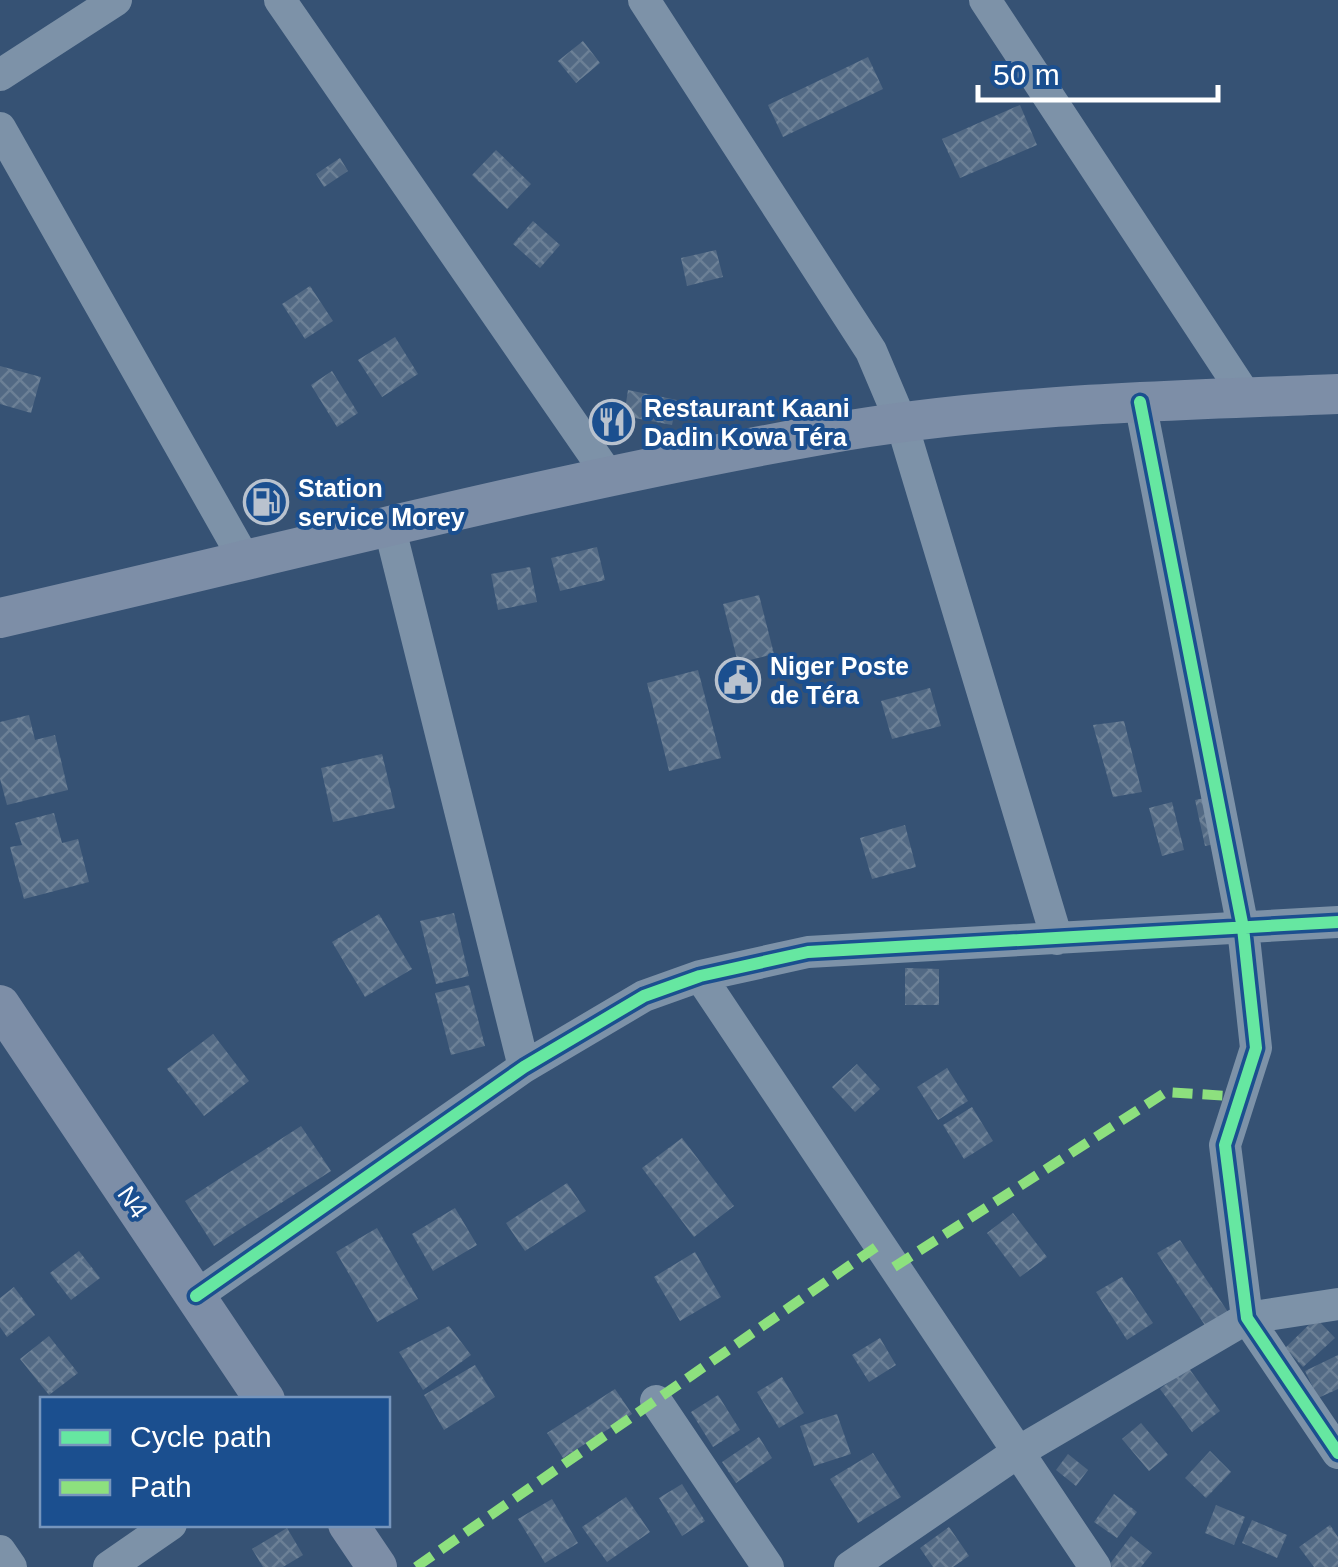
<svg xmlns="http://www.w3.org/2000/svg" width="1338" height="1567" viewBox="0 0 1338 1567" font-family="Arial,sans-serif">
<defs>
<pattern id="building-cross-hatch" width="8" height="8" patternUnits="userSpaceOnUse" patternTransform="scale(2.5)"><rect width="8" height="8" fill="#526984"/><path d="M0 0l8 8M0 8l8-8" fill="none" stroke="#6c8096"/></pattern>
</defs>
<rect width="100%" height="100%" fill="#365274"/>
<!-- building -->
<path fill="url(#building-cross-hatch)" d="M583,41L600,63L576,83L558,61Z
M868,57L883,89L783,137L768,105Z
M1020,105L1037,145L960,178L942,139Z
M496,150L531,184L507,209L472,175Z
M340,158L348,171L324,187L316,174Z
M533,221L560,245L540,268L513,244Z
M716,250L723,277L687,286L681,258Z
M310,286L333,321L305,339L282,304Z
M395,337L418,374L382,397L358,360Z
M0,366L41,377L31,413L0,404Z
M332,371L358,413L337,427L311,385Z
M628,390L677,400L672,425L624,416Z
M597,547L605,580L560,591L551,558Z
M530,567L537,602L498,610L491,574Z
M759,595L774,654L738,663L723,604Z
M698,670L721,758L669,771L647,683Z
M930,688L941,726L892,739L881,701Z
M29,715L35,740L55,735L68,790L7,805L0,779V722Z
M1124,721L1142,792L1113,797L1093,725Z
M382,754L395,808L333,822L321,768Z
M1221,795L1231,841L1205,846L1195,800Z
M1172,802L1184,850L1162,856L1149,808Z
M54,813L62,843L78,839L89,882L24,899L10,847L22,845L15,823Z
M905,825L916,867L872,879L860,838Z
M454,913L469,976L436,984L420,921Z
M379,914L412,969L365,997L332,942Z
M905,968L939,969V1005H905Z
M469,985L485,1046L451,1055L435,993Z
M213,1034L249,1081L204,1116L167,1069Z
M857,1064L880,1089L855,1112L832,1087Z
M947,1068L968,1101L938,1120L917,1087Z
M972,1107L993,1141L964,1159L943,1125Z
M301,1126L331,1171L214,1246L185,1201Z
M682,1138L734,1206L694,1237L642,1168Z
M567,1183L586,1211L525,1251L506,1223Z
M455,1208L477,1245L433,1271L412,1234Z
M1013,1213L1047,1257L1020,1277L987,1233Z
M377,1228L418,1299L377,1322L336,1252Z
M1180,1240L1230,1315L1208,1330L1157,1253Z
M79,1251L100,1278L71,1300L50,1273Z
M695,1252L721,1297L680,1321L654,1277Z
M1122,1277L1153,1323L1127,1340L1096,1292Z
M14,1287L35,1315L7,1337L0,1327V1298Z
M1316,1318L1335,1338L1303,1367L1285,1348Z
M449,1326L471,1355L423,1390L399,1352Z
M49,1336L78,1373L49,1395L20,1359Z
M880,1338L896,1365L869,1382L852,1355Z
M1338,1355V1389L1318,1398L1305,1371Z
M475,1365L495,1397L444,1430L424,1395Z
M1188,1367L1220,1411L1192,1432L1160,1389Z
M782,1377L804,1413L779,1428L757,1392Z
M615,1389L632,1414L563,1458L547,1433Z
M718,1395L740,1430L713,1447L691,1412Z
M837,1414L851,1454L814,1466L800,1426Z
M1141,1423L1168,1455L1149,1471L1122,1439Z
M759,1437L772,1458L736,1483L722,1462Z
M1210,1451L1231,1472L1206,1498L1185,1478Z
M873,1453L901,1497L858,1523L830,1479Z
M1068,1454L1088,1470L1076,1486L1056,1470Z
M682,1484L705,1521L682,1536L659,1498Z
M1114,1494L1137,1512L1117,1538L1094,1522Z
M626,1497L650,1532L607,1562L582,1527Z
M552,1499L578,1543L545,1563L518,1519Z
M1216,1505L1245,1517L1234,1545L1205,1533Z
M1252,1520L1287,1535L1277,1558L1242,1543Z
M1330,1525L1338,1537V1567H1314L1299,1547Z
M949,1527L969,1556L953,1567H933L920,1548Z
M287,1528L303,1555L283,1567H263L252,1549Z
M1131,1536L1152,1553L1141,1567H1112L1109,1565Z"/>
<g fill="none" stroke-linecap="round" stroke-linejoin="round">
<!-- minor -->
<path stroke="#7d92a8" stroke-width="32" d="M280,0L610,478
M644,0L871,351L902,424L1057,939
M985,0L1247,398
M0,75L116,0
M0,128L246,562
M1140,402L1243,928L1256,1048L1225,1145L1247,1318L1338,1453
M390,529L524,1067
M700,976L1095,1567
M196,1296L524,1067L644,996L700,976L808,952L1338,922
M656,1401L768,1567
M0,1551L11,1567
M109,1567L171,1524
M850,1567L1018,1452L1247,1318L1338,1304"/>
<!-- major -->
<path stroke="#7d8ea7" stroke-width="40" d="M0,618C275,555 549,483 826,434C995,404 1167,401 1338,394
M0,1005L265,1400
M348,1524L377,1567"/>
<!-- quiet -->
<path stroke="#8de07e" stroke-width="10" stroke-dasharray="20 10" stroke-linecap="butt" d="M894,1267L1166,1092L1244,1097
M416,1567L879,1245"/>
<defs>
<path id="cycleway" d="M1140,402L1243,928L1256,1048L1225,1145L1247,1318L1338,1453
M196,1296L524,1067L644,996L700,976L808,952L1338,922"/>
</defs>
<!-- cycleway casing -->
<use href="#cycleway" stroke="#1b4f8f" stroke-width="19"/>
<!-- cycleway -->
<use href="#cycleway" stroke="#66e7a1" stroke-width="12"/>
</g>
<!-- icons -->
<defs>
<symbol id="restaurant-ring" viewBox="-11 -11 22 22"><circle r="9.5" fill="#1b4f8f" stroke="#b9c2ce" stroke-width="1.5"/><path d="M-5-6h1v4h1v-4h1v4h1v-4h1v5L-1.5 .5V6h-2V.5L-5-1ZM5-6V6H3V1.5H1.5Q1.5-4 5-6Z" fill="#b9c2ce"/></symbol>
<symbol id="fuel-ring" viewBox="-11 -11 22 22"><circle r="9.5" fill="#1b4f8f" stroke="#b9c2ce" stroke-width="1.5"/><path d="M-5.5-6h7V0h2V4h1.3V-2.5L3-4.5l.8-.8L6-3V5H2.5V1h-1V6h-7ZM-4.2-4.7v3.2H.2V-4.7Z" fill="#b9c2ce"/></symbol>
<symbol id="civic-ring" viewBox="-11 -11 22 22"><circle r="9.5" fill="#1b4f8f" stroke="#b9c2ce" stroke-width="1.5"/><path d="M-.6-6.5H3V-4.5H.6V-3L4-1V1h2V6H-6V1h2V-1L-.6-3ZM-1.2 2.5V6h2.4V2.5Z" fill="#b9c2ce"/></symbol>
</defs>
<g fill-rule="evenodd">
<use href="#restaurant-ring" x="587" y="397" width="50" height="50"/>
<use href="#fuel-ring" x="241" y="477" width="50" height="50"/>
<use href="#civic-ring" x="713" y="655" width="50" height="50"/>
</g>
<g text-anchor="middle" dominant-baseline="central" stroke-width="8" stroke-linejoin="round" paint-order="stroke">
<!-- poi labels -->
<g font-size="25" font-weight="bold" fill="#fff" stroke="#1b4f8f" text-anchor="start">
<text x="644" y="408">Restaurant Kaani<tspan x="644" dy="29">Dadin Kowa Téra</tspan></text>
<text x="298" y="488">Station<tspan x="298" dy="29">service Morey</tspan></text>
<text x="770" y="666">Niger Poste<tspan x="770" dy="29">de Téra</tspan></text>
</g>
<!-- street labels -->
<g font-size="25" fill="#fff" stroke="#1b4f8f">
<text transform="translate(133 1202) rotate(56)">N4</text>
</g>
</g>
<!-- legend -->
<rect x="40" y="1397" width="350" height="130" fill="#1b4f8f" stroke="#7695bc" stroke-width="2.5"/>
<rect x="60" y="1430" width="50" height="15" fill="#66e7a1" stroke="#7695bc" stroke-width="2.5"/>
<text x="130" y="1447" font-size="30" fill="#ffffff">Cycle path</text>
<rect x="60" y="1480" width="50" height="15" fill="#8de07e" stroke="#7695bc" stroke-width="2.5"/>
<text x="130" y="1497" font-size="30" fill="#ffffff">Path</text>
<!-- scale -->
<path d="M978 85v15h240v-15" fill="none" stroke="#ffffff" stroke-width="5"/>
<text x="993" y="85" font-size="30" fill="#ffffff" stroke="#1b4f8f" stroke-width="8" paint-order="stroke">50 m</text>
</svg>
